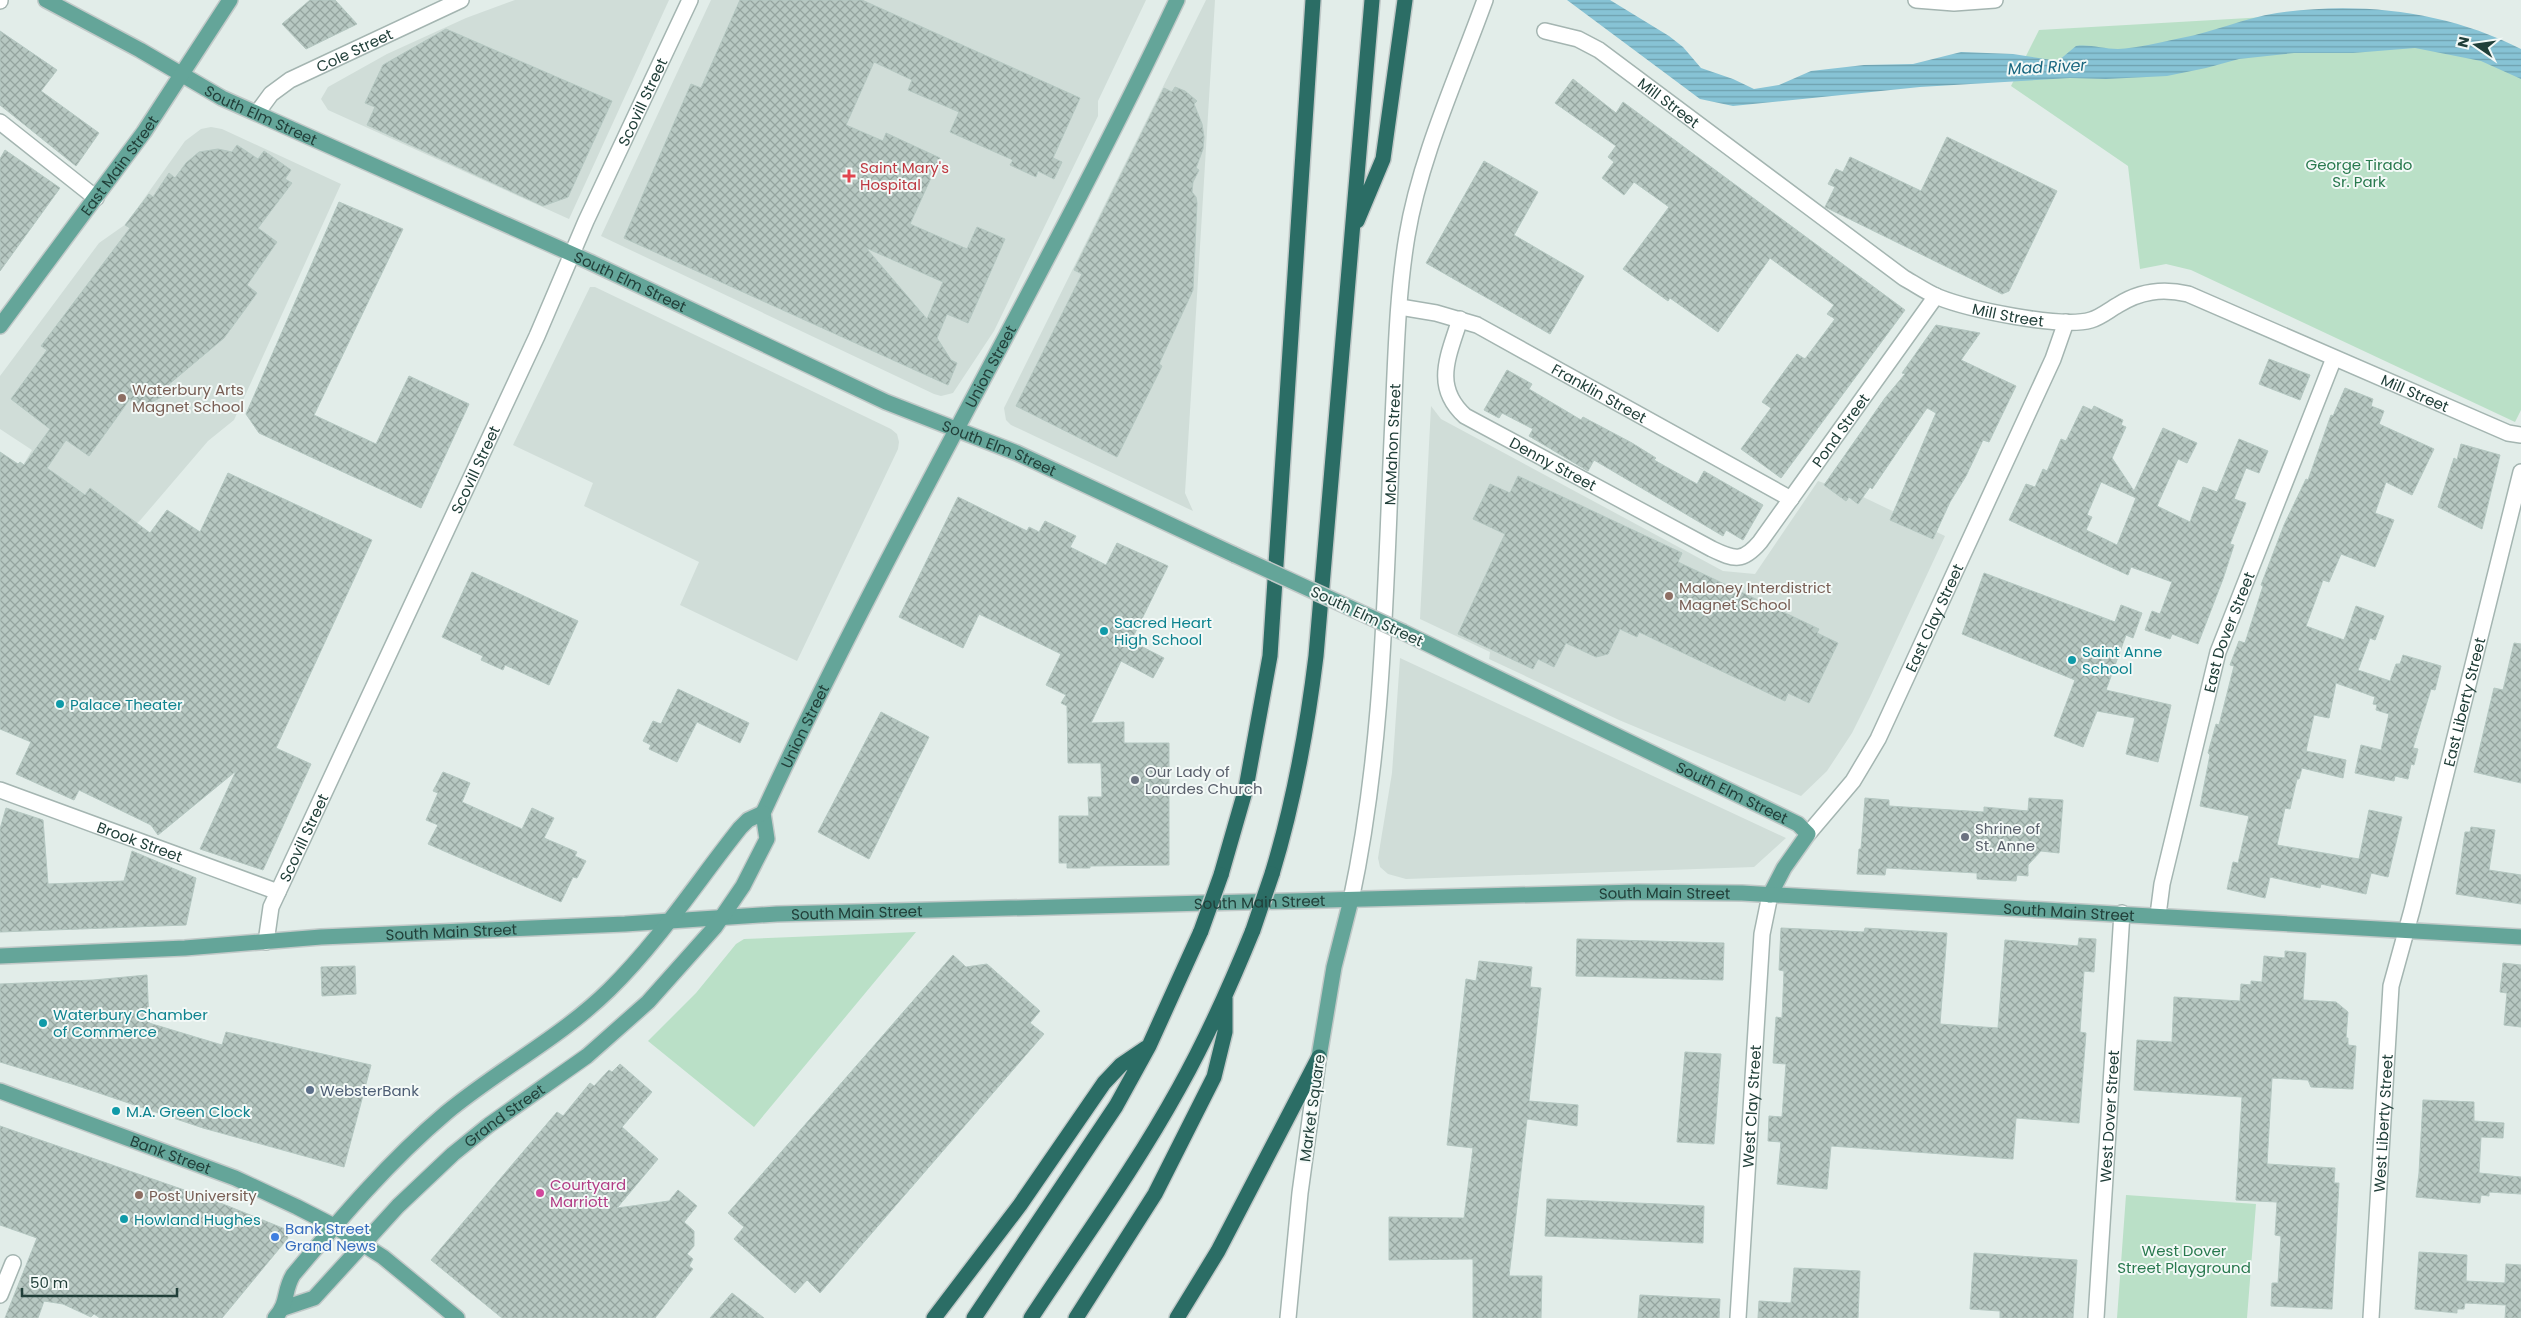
<svg xmlns="http://www.w3.org/2000/svg" width="2521" height="1318" viewBox="0 0 2521 1318" font-family="Poppins,sans-serif">
<defs>
<pattern id="water-rules" width="6" height="5" patternUnits="userSpaceOnUse" patternTransform="scale(1.25)"><rect width="6" height="5" fill="#87c3d5"/><path d="M0 2.5h6" fill="none" stroke="#6ea0ae"/></pattern>
<pattern id="building-cross-hatch" width="8" height="8" patternUnits="userSpaceOnUse" patternTransform="scale(1.25)"><rect width="8" height="8" fill="#b7c8c2"/><path d="M0 0l8 8M0 8l8-8" fill="none" stroke="#94a49f"/></pattern>
</defs>
<rect width="100%" height="100%" fill="#e2ede9"/>
<!-- built -->
<path fill="#d0ddd8" d="M515,0H669L569,219L328,110L321,99L328,87L387,54L466,18Z
M711,0H1146L1098,101V116L994,331L953,393L941,396L934,394L601,236Z
M1206,0H1215L1185,493L1193,511L1011,425L1006,420L1004,408Z
M211,127L222,129L341,184L234,420L208,441L137,524L0,564L22,467L32,450L0,429V376L99,243L126,224L185,141L201,129Z
M590,287H595L891,429L897,434L899,442L898,449L797,661L680,605L699,562L584,506L593,483L513,445Z
M1431,406L1441,419L1723,571L1755,574L1818,481L1861,496L1945,536L1870,697L1852,733L1827,771L1801,796L1619,720L1489,659L1490,652L1420,619Z
M1400,658L1786,838L1754,867L1406,879L1388,874L1380,867L1378,858L1392,773Z"/>
<!-- green -->
<path fill="#bae0c7" d="M2302,15L2521,60V410L2515,422L2191,270L2166,264L2140,269L2128,166L2011,86L2039,30Z
M916,932L754,1127L648,1041L696,993L736,944L744,939Z
M2126,1195L2256,1204L2247,1318H2117Z"/>
<!-- water -->
<path fill="url(#water-rules)" d="M1567,0H1610L1669,36L1683,47L1701,68L1733,79L1754,89L1779,85L1811,71L1864,65L1913,64L1961,52L2013,54L2058,61L2076,46C2090,44 2103,49 2118,49C2136,48 2163,42 2181,38C2214,32 2244,18 2277,13C2359,1 2447,11 2521,49V79L2481,61L2415,48L2353,53H2294L2239,59L2206,68L2167,76L2106,79L2070,78L1920,87L1733,106L1700,99Z"/>
<!-- building -->
<path fill="url(#building-cross-hatch)" stroke="#b4c7c1" fill-rule="evenodd" d="M310,0H335L357,24L306,49L282,24Z
M740,0H862L1080,98L1053,158L1062,162L1054,179L1038,171L1036,177L1010,165L1013,160L950,132L959,112L908,90L912,80L874,62L846,125L883,141L886,133L940,158L910,224L967,249L977,227L1005,239L968,323L947,314L937,338L951,360L957,363L948,385L624,238L691,84L701,88ZM866,248L943,282L927,319Z
M446,29L612,101L568,197L543,206L367,125L375,107L365,103L383,65Z
M0,31L57,70L41,91L99,133L76,166L0,105Z
M1573,79L1616,113L1623,102L1905,310L1781,478L1741,449L1771,408L1762,402L1797,354L1805,359L1835,319L1827,314L1834,305L1770,258L1718,332L1670,298L1668,301L1623,269L1669,207L1634,182L1624,195L1602,178L1614,162L1608,157L1616,146L1555,103Z
M1175,87L1185,91L1197,101L1194,104L1202,124L1204,137L1203,149L1196,168L1199,170L1193,182L1192,192L1196,197L1197,203L1193,290L1159,364L1162,366L1117,457L1016,406L1082,274L1074,270L1164,88L1172,92Z
M1947,137L2057,191L2009,291L2002,294L1825,207L1835,187L1828,184L1836,169L1843,172L1850,157L1921,191Z
M237,145L258,159L264,151L291,170L285,179L292,183L258,228L277,242L247,285L257,293L224,338L168,385L172,392L135,410L130,399L89,456L66,440L47,468L85,495L90,488L150,533L167,510L200,532L228,473L372,540L276,748L311,764L263,870L200,849L236,771L158,835L151,825L79,790L74,800L16,774L31,742L0,729V452L18,464L20,462L24,465L50,429L11,399L47,350L41,346L130,228L125,225L149,194L153,197L169,173L175,178L186,163L199,152L218,149L232,152Z
M5,150L60,188L0,271V159Z
M1484,161L1538,192L1514,235L1584,276L1550,334L1426,263Z
M339,202L403,229L314,415L376,444L409,376L469,404L421,508L259,433L246,414Z
M1936,325L1980,333L1961,360L2016,386L1989,442L1983,440L1966,476L1950,502L1933,539L1890,520L1936,413L1927,408L1872,489L1870,487L1858,504L1849,497L1846,501L1824,485L1885,398L1905,374L1902,373Z
M2269,359L2310,375L2300,400L2259,384Z
M1507,370L1532,384L1529,389L1581,420L1583,417L1632,443L1656,458L1654,460L1697,484L1704,471L1763,505L1743,540L1726,530L1723,536L1594,460L1588,471L1529,436L1533,429L1502,413L1499,418L1484,410Z
M2345,388L2373,399L2371,406L2384,411L2379,424L2434,449L2412,495L2386,482L2375,513L2394,520L2375,567L2341,554L2329,582L2323,580L2306,626L2344,640L2356,606L2384,616L2375,640L2370,638L2358,670L2390,681L2396,664H2400L2403,655L2441,666L2435,690L2431,689L2413,748L2418,749L2414,765L2411,764L2408,779L2395,776L2394,781L2355,773L2361,745L2381,750L2389,714L2376,710L2377,705L2373,704L2375,697L2336,683L2329,718L2314,715L2306,751L2346,760L2343,778L2302,768L2299,779H2297L2290,809L2285,808L2277,845L2359,859L2369,810L2402,817L2388,877L2371,873L2366,894L2321,884L2320,888L2270,877L2265,898L2227,889L2233,862L2238,863L2249,816L2200,806L2210,755L2208,753L2216,724L2219,725L2234,666L2230,665L2239,641L2245,643L2263,586L2261,585L2284,525L2306,479L2308,480L2331,415L2333,416Z
M2083,406L2092,410L2094,406L2123,420L2121,425L2126,427L2112,458L2134,491L2163,428L2197,443L2187,463L2178,459L2157,506L2190,522L2203,487L2217,492L2239,439L2268,451L2259,473L2246,468L2234,499L2246,503L2230,544L2234,545L2223,579L2198,644L2172,634L2170,639L2145,630L2152,611L2160,614L2172,582L2131,567L2128,575L2009,520L2026,484L2035,487L2043,469L2047,471L2061,439L2066,441ZM2101,482L2136,498L2117,545L2086,530L2092,517L2087,515Z
M2461,444L2500,455L2482,529L2438,507L2454,458L2457,460Z
M1518,476L1682,553L1678,562L1819,629L1817,633L1838,643L1809,703L1788,693L1785,701L1639,632L1637,637L1620,629L1608,654L1596,657L1566,643L1554,667L1538,659L1533,669L1458,634L1505,534L1473,519L1490,484L1510,493Z
M958,497L1027,531L1029,527L1039,532L1045,521L1076,536L1070,547L1106,565L1117,543L1168,566L1131,641L1164,658L1153,678L1121,661L1091,723L1124,722V743H1169V865L1090,866V868H1067V863H1059V816H1089L1088,797H1102L1101,763H1068L1067,706L1061,703L1066,695L1046,685L1061,654L979,614L963,648L899,617Z
M472,572L578,621L549,685L505,665L503,670L481,660L483,656L442,637Z
M1984,573L2115,622L2121,605L2142,613L2133,638L2126,635L2106,690L2171,705L2158,762L2126,754L2135,718L2097,711L2083,747L2054,736L2075,680L1962,634Z
M2514,643L2521,644V783L2474,772L2494,688L2503,690Z
M678,689L749,723L740,743L697,722L677,762L649,749L651,745L643,741L653,721L661,724Z
M881,712L929,737L869,859L818,832Z
M443,772L470,783L462,802L522,829L532,808L554,818L544,838L577,852L575,856L586,861L577,878L573,877L561,902L428,844L438,825L426,820L438,793L433,791Z
M1865,798L1889,800V806L1984,812V807L2028,811L2029,798L2063,800L2059,853L2041,851L2028,865V876L2017,875L2016,881L1977,879V873L1886,868L1885,875L1857,874L1859,849H1861Z
M6,808L43,820L48,884L124,881L132,851L196,878L186,925L0,932V829Z
M2471,827L2495,830L2489,870L2521,875V904L2456,894L2465,832H2470Z
M1781,928L1864,932L1865,928L1947,933L1940,1024L1998,1028L2005,940L2078,946L2079,938L2096,939L2094,972L2084,971L2080,1032L2086,1033L2079,1123L2016,1118L2013,1159L1831,1146L1827,1189L1777,1184L1781,1142L1768,1141L1769,1116L1782,1117L1786,1064L1773,1063L1776,1017L1782,1018L1784,971L1779,970Z
M1577,939L1724,943L1723,980L1576,976Z
M2285,951L2306,953L2303,1000L2336,1002L2348,1012L2346,1038H2348V1045L2356,1046L2353,1089L2311,1087L2308,1080L2272,1078L2267,1164L2335,1168L2334,1183H2339L2332,1309L2271,1306L2272,1283H2278L2281,1236L2275,1235L2277,1202L2236,1200L2242,1097L2134,1090L2137,1040L2172,1042L2174,997L2240,1001L2241,984L2251,985V981L2262,982L2264,956L2285,958Z
M953,955L966,967L987,964L1040,1011L1030,1023L1044,1034L820,1293L807,1280L795,1293L734,1239L744,1227L728,1213Z
M1479,961L1532,967L1530,987L1541,988L1529,1101L1578,1105L1577,1126L1527,1119L1509,1276H1542L1541,1318H1473V1259L1389,1260V1217L1464,1218L1473,1148L1447,1145L1466,979L1476,981Z
M2503,963L2521,965V1027L2504,1025L2507,993L2500,992Z
M355,966L356,994L322,996L321,967Z
M147,975L149,1023L222,1045L226,1032L371,1065L344,1167L203,1128L75,1085L0,1062V984L93,980Z
M1685,1052L1721,1054L1714,1144L1677,1142Z
M620,1064L652,1092L622,1127L658,1159L617,1208L669,1201L678,1190L697,1206L684,1222L694,1231V1246L687,1254L693,1259L689,1266L693,1269L655,1318H502L431,1260L557,1112L563,1116L590,1083L594,1086L609,1070L612,1072Z
M2423,1100L2474,1102V1121L2504,1123L2503,1138L2481,1137L2479,1173L2521,1177V1194L2489,1192V1196L2481,1195L2480,1203L2416,1197L2419,1173Z
M0,1126L213,1200L285,1229L288,1238L222,1318H100L94,1314L91,1317L63,1304L44,1301L38,1318H5L37,1238L0,1225Z
M1547,1199L1704,1206L1703,1243L1545,1236Z
M2419,1252L2467,1255L2466,1281L2505,1283L2506,1264L2521,1265V1318H2505L2506,1305L2465,1303L2464,1309H2457V1313L2415,1309Z
M1974,1253L2077,1260L2073,1318H2000V1311L1970,1309Z
M1794,1268L1860,1271L1858,1318H1758L1759,1301L1791,1303Z
M732,1293L764,1318H710Z
M1640,1295L1720,1299L1719,1318H1638Z"/>
<g fill="none" stroke-linecap="round" stroke-linejoin="round">
<defs>
<g id="minor">
<path d="M1916,0L1954,3L1995,0"/>
<path d="M0,1V0"/>
<path id="s1" d="M1545,31L1578,39L1599,50L1904,278C1915,284 1926,292 1938,297C1968,309 2061,329 2091,320C2101,317 2109,310 2118,305C2140,291 2162,288 2188,294L2508,433L2521,435"/>
<path id="s2" d="M257,113L271,94L290,80L461,0"/>
<path d="M0,122L96,198"/>
<path id="s3" d="M1400,307L1436,313L1477,325L1791,499"/>
<path id="s4" d="M1460,319C1449,355 1432,386 1465,416L1712,549C1735,560 1743,562 1760,542L1936,296"/>
<path id="s5" d="M0,790L278,892"/>
<path id="s6" d="M1808,834L1853,781L1878,739L2053,359L2066,322"/>
<path id="s7" d="M1351,900C1385,742 1385,580 1393,419C1396,358 1397,296 1407,236C1420,157 1458,75 1485,0"/>
<path id="s8" d="M2158,915L2162,884L2218,652L2334,358"/>
<path id="s9" d="M266,942L271,907L537,336L586,221L690,0"/>
<path d="M0,1295L13,1263"/>
<path d="M1288,1318L1300,1193L1318,1061"/>
<path id="s10" d="M1738,1318L1762,934L1770,895"/>
<path id="s11" d="M2096,1318L2122,913"/>
<path id="s12" d="M2371,1318L2391,986L2412,910L2521,472"/>
</g>
<g id="major">
<path id="s13" d="M46,0L140,50L222,98L590,262L886,402L1017,453L1235,555"/>
<path id="s14" d="M0,326L144,132L230,0"/>
<path id="s15" d="M1403,632L1798,824L1808,834L1784,868L1770,895"/>
<path id="s16" d="M0,956L185,948L321,937L625,924L777,914L1638,892L1742,893L2521,937"/>
<path d="M1319,1057L1334,967L1351,900"/>
<path id="s17" d="M0,1091L235,1178L297,1207L334,1226L383,1257L457,1318"/>
<path id="s18" d="M284,1308L314,1298L398,1206L453,1154L489,1125L587,1056L648,1002L715,927L743,886L767,839L763,813C890,537 1047,275 1177,0"/>
<path d="M275,1318C289,1302 283,1292 293,1275C341,1218 389,1161 446,1113C499,1069 560,1038 609,990C659,941 697,882 740,828L748,820L763,813"/>
</g>
<path id="highway" d="M1357,221L1383,159L1405,0
M1272,874C1294,802 1307,730 1316,656L1372,0
M1221,875L1246,788L1270,656L1313,0
M934,1318L1020,1205L1104,1083L1121,1065L1146,1048
M974,1318L1116,1106L1149,1046L1201,931
M1031,1318C1081,1242 1135,1168 1179,1088C1207,1038 1231,984 1253,930
M1076,1318L1155,1194L1214,1077L1225,1032V998
M1177,1318L1218,1251L1319,1057"/>
</defs>
<!-- minor casing -->
<use href="#minor" stroke="#a4b5b1" stroke-width="18"/>
<!-- major casing -->
<use href="#major" stroke="#c1c9c8" stroke-width="18"/>
<!-- highway casing -->
<use href="#highway" stroke="#c1c9c8" stroke-width="18"/>
<!-- minor -->
<use href="#minor" stroke="#fff" stroke-width="15"/>
<!-- major -->
<use href="#major" stroke="#64a599" stroke-width="15"/>
<!-- highway -->
<use href="#highway" stroke="#2b6d65" stroke-width="15"/>
<defs>
<path id="major-bridge" d="M1235,555L1403,632"/>
<path id="highway-bridge" d="M1253,930L1272,874
M1201,931L1221,875"/>
</defs>
<!-- major-bridge casing -->
<use href="#major-bridge" stroke="#c1c9c8" stroke-width="18" stroke-linecap="butt"/>
<!-- highway-bridge casing -->
<use href="#highway-bridge" stroke="#c1c9c8" stroke-width="18" stroke-linecap="butt"/>
<!-- major-bridge -->
<use href="#major-bridge" stroke="#64a599" stroke-width="15"/>
<!-- highway-bridge -->
<use href="#highway-bridge" stroke="#2b6d65" stroke-width="15"/>
</g>
<!-- markers -->
<path fill="#e0444e" stroke="#f3f9f7" stroke-width="2" d="M846.5 168.5h5v5h5v5h-5v5h-5v-5h-5v-5h5z"/>
<g fill="#8d6e63" stroke="#f3f9f7" stroke-width="2">
<circle cx="122" cy="398" r="5"/>
<circle cx="1669" cy="596" r="5"/>
<circle cx="139" cy="1195" r="5"/>
</g>
<g fill="#0f9aa8" stroke="#f3f9f7" stroke-width="2">
<circle cx="1104" cy="631" r="5"/>
<circle cx="2072" cy="660" r="5"/>
<circle cx="60" cy="704" r="5"/>
<circle cx="43" cy="1023" r="5"/>
<circle cx="116" cy="1111" r="5"/>
<circle cx="124" cy="1219" r="5"/>
</g>
<g fill="#6b7280" stroke="#f3f9f7" stroke-width="2">
<circle cx="1135" cy="780" r="5"/>
<circle cx="1965" cy="837" r="5"/>
</g>
<circle fill="#5c6f8a" stroke="#f3f9f7" stroke-width="2" cx="310" cy="1090" r="5"/>
<circle fill="#d1479c" stroke="#f3f9f7" stroke-width="2" cx="540" cy="1193" r="5"/>
<circle fill="#3f7fe0" stroke="#f3f9f7" stroke-width="2" cx="275" cy="1237" r="5"/>
<g text-anchor="middle" dominant-baseline="central" stroke-width="4" stroke-linejoin="round" paint-order="stroke">
<!-- street labels -->
<g font-size="15" fill="#213f39" stroke="#f3f9f7">
<text stroke="none"><textPath href="#s2" startOffset="118">Cole Street</textPath></text>
<text stroke="none"><textPath href="#s9" startOffset="922">Scovill Street</textPath></text>
<text stroke="none"><textPath href="#s1" startOffset="145">Mill Street</textPath></text>
<text stroke="none"><textPath href="#s13" startOffset="244">South Elm Street</textPath></text>
<text stroke="none"><textPath href="#s14" startOffset="200">East Main Street</textPath></text>
<text stroke="none"><textPath href="#s13" startOffset="649">South Elm Street</textPath></text>
<text stroke="none"><textPath href="#s1" startOffset="550">Mill Street</textPath></text>
<text stroke="none"><textPath href="#s18" startOffset="1210">Union Street</textPath></text>
<text stroke="none"><textPath href="#s3" startOffset="219">Franklin Street</textPath></text>
<text stroke="none"><textPath href="#s1" startOffset="985">Mill Street</textPath></text>
<text stroke="none"><textPath href="#s4" startOffset="578">Pond Street</textPath></text>
<text stroke="none"><textPath href="#s7" startOffset="458">McMahon Street</textPath></text>
<text stroke="none"><textPath href="#s13" startOffset="1054">South Elm Street</textPath></text>
<text stroke="none"><textPath href="#s4" startOffset="205">Denny Street</textPath></text>
<text stroke="none"><textPath href="#s9" startOffset="518">Scovill Street</textPath></text>
<text transform="translate(1367 616) rotate(25)">South Elm Street</text>
<text stroke="none"><textPath href="#s6" startOffset="252">East Clay Street</textPath></text>
<text stroke="none"><textPath href="#s8" startOffset="292">East Dover Street</textPath></text>
<text stroke="none"><textPath href="#s12" startOffset="626">East Liberty Street</textPath></text>
<text stroke="none"><textPath href="#s18" startOffset="805">Union Street</textPath></text>
<text stroke="none"><textPath href="#s15" startOffset="366">South Elm Street</textPath></text>
<text stroke="none"><textPath href="#s9" startOffset="112">Scovill Street</textPath></text>
<text stroke="none"><textPath href="#s5" startOffset="149">Brook Street</textPath></text>
<text stroke="none"><textPath href="#s16" startOffset="1666">South Main Street</textPath></text>
<text stroke="none"><textPath href="#s16" startOffset="1261">South Main Street</textPath></text>
<text stroke="none"><textPath href="#s16" startOffset="2071">South Main Street</textPath></text>
<text stroke="none"><textPath href="#s16" startOffset="858">South Main Street</textPath></text>
<text stroke="none"><textPath href="#s16" startOffset="452">South Main Street</textPath></text>
<text stroke="none"><textPath href="#s10" startOffset="212">West Clay Street</textPath></text>
<text transform="translate(1312 1108) rotate(-82)">Market Square</text>
<text stroke="none"><textPath href="#s18" startOffset="296">Grand Street</textPath></text>
<text stroke="none"><textPath href="#s11" startOffset="202">West Dover Street</textPath></text>
<text stroke="none"><textPath href="#s12" startOffset="195">West Liberty Street</textPath></text>
<text stroke="none"><textPath href="#s17" startOffset="182">Bank Street</textPath></text>
</g>
<!-- park labels -->
<g font-size="15" fill="#28794e" stroke="#f3f9f7">
<text x="2359" y="164">George Tirado<tspan x="2359" dy="17">Sr. Park</tspan></text>
<text x="2184" y="1250">West Dover<tspan x="2184" dy="17">Street Playground</tspan></text>
</g>
<!-- health labels -->
<g font-size="15" fill="#be3a42" stroke="#f3f9f7" text-anchor="start">
<text x="860" y="167">Saint Mary's<tspan x="860" dy="17">Hospital</tspan></text>
</g>
<!-- education labels -->
<g font-size="15" fill="#785e54" stroke="#f3f9f7" text-anchor="start">
<text x="132" y="389">Waterbury Arts<tspan x="132" dy="17">Magnet School</tspan></text>
<text x="1679" y="587">Maloney Interdistrict<tspan x="1679" dy="17">Magnet School</tspan></text>
<text x="149" y="1195">Post University</text>
</g>
<!-- culture labels -->
<g font-size="15" fill="#0d838f" stroke="#f3f9f7" text-anchor="start">
<text x="1114" y="622">Sacred Heart<tspan x="1114" dy="17">High School</tspan></text>
<text x="2082" y="651">Saint Anne<tspan x="2082" dy="17">School</tspan></text>
<text x="70" y="704">Palace Theater</text>
<text x="53" y="1014">Waterbury Chamber<tspan x="53" dy="17">of Commerce</tspan></text>
<text x="126" y="1111">M.A. Green Clock</text>
<text x="134" y="1219">Howland Hughes</text>
</g>
<!-- worship labels -->
<g font-size="15" fill="#5b616d" stroke="#f3f9f7" text-anchor="start">
<text x="1145" y="771">Our Lady of<tspan x="1145" dy="17">Lourdes Church</tspan></text>
<text x="1975" y="828">Shrine of<tspan x="1975" dy="17">St. Anne</tspan></text>
</g>
<!-- service labels -->
<g font-size="15" fill="#4e5e75" stroke="#f3f9f7" text-anchor="start">
<text x="320" y="1090">WebsterBank</text>
</g>
<!-- hotel labels -->
<g font-size="15" fill="#b23c85" stroke="#f3f9f7" text-anchor="start">
<text x="550" y="1184">Courtyard<tspan x="550" dy="17">Marriott</tspan></text>
</g>
<!-- shop labels -->
<g font-size="15" fill="#366cbe" stroke="#f3f9f7" text-anchor="start">
<text x="285" y="1228">Bank Street<tspan x="285" dy="17">Grand News</tspan></text>
</g>
<!-- water labels -->
<g font-size="16" font-style="italic" fill="#17667f" stroke="#f3f9f7">
<text transform="translate(2047 67) rotate(-3)">Mad River</text>
</g>
</g>
<!-- north arrow -->
<g transform="translate(2476 45) rotate(283)" stroke="#f3f9f7" stroke-width="4" paint-order="stroke">
<path d="M0-4L9 19L0 12L-9 19Z" fill="#213f39"/>
<text y="-8" font-size="14" font-weight="bold" text-anchor="middle" fill="#213f39">N</text>
</g>
<!-- scale -->
<path d="M22 1288v8h155v-8" fill="none" stroke="#213f39" stroke-width="2.5"/>
<text x="30" y="1288" font-size="15" fill="#213f39" stroke="#f3f9f7" stroke-width="4" paint-order="stroke">50 m</text>
</svg>
